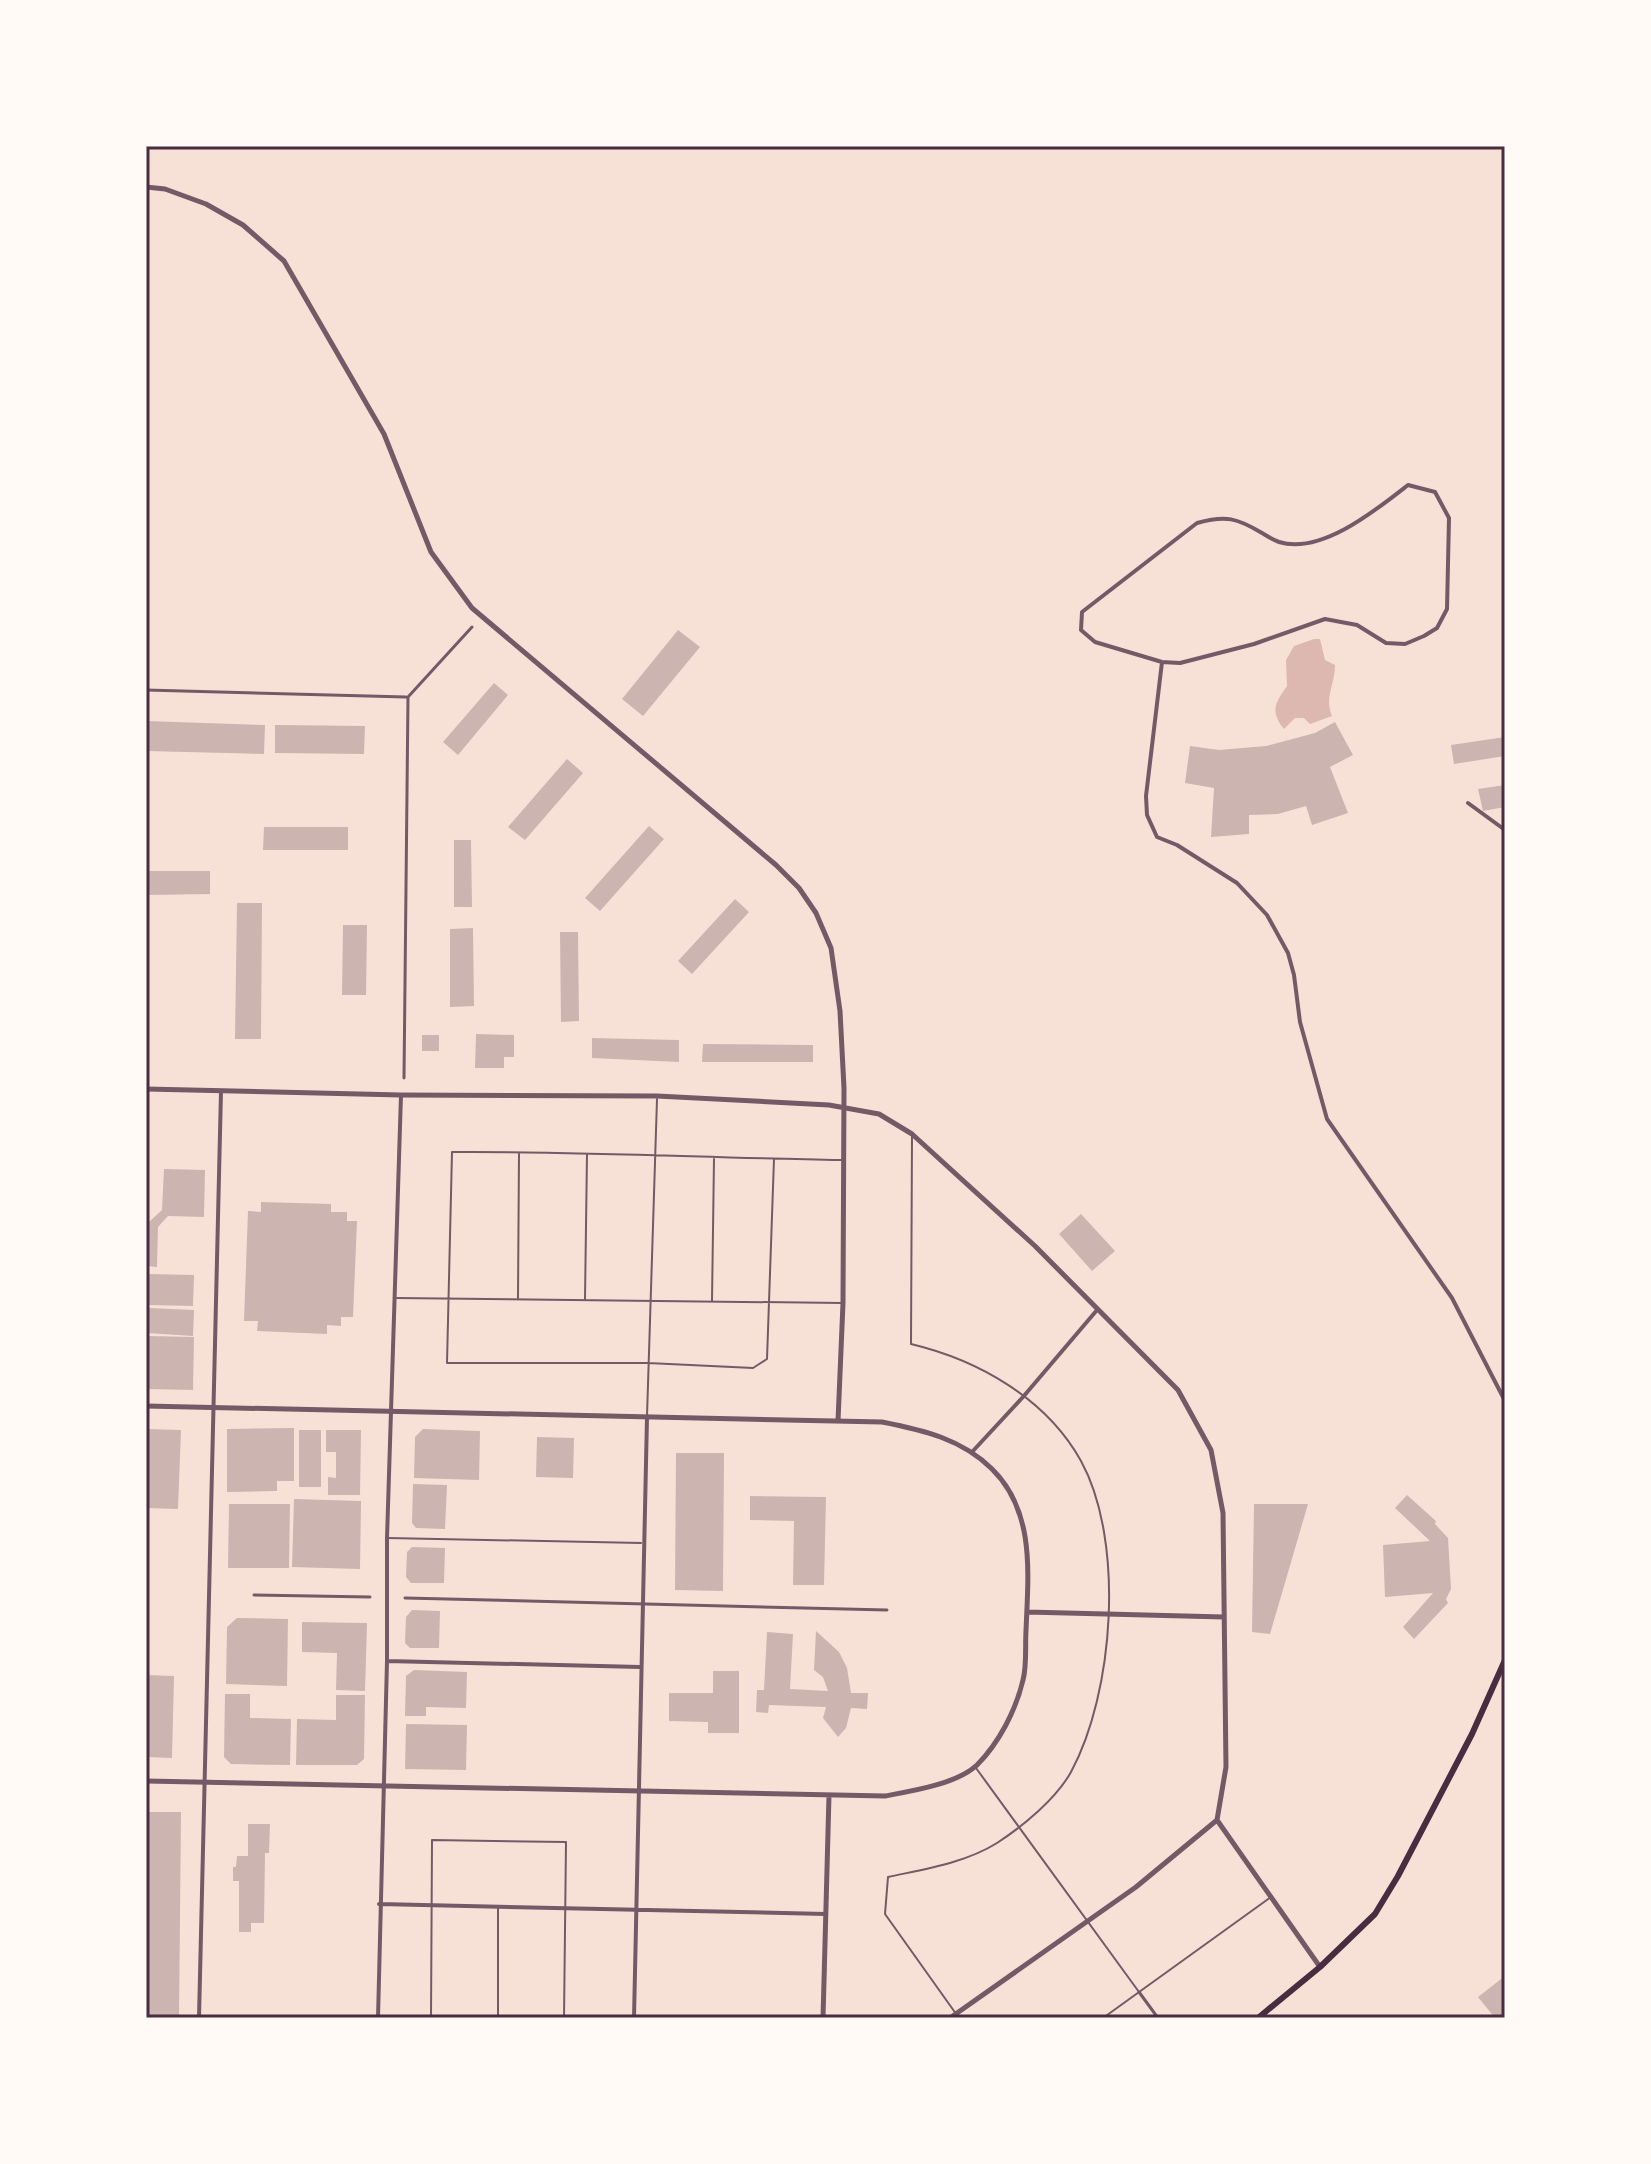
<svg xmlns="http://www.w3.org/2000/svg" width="1651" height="2164" viewBox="0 0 1651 2164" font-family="'Sofia Sans Condensed',sans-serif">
<rect width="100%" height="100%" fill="#f7e1d7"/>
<!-- water -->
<path fill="#dcb8b0" d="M1314,639H1320L1325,660L1335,665C1335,685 1324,697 1332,716L1310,724L1304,718H1295L1284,729C1269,711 1276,702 1287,686L1286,660L1294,646Z"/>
<!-- building -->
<path fill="#ccb4b1" d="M678,630L700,647L643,716L622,699Z
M494,683L508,695L458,755L443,742Z
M146,721L265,725L264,754L146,751Z
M1335,722L1353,755L1330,767L1348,813L1312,825L1306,806L1278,814L1249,815V834L1211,837L1214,788L1185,783L1190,746L1219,750L1266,746L1315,733Z
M275,725L365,726L364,754L275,753Z
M1505,737V756L1454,764L1451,745Z
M567,759L583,773L525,840L508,827Z
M1505,785V807L1483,811L1478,789Z
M649,826L664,839L600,911L585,898Z
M264,827H348V850H263Z
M454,840H471L472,907H454Z
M146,871H210V894L146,895Z
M735,899L749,912L692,974L678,961Z
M237,903H262L261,1039H235Z
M343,925H367L366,995H342Z
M473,928L474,1006L450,1007V929Z
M560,932H578L579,1021L561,1022Z
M476,1034L514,1035V1057H504V1068H475Z
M422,1035H439V1051H422Z
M592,1038L679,1040V1062L592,1058Z
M703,1044L813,1045V1062H702Z
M164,1169L205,1170L204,1217L168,1216L158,1227L157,1267L146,1266V1221H150L162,1210Z
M261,1202L331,1204V1212H347V1221H357L353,1317H341V1326L327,1325V1334L257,1331L258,1321H244L248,1211L261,1212Z
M1081,1214L1115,1251L1092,1271L1059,1234Z
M148,1274L194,1275L193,1306L147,1305Z
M149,1308L194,1310L193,1336L147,1333Z
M146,1336L194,1337L193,1390L146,1389Z
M294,1428V1481H277V1491L227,1492V1429Z
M146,1429L181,1430L178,1509L146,1508Z
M423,1429L480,1431L479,1480L414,1478L415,1437Z
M299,1430H321V1487H299Z
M326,1430H361L360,1495H328V1477L336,1478V1452H326Z
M537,1437L574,1438L573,1478L536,1477Z
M676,1453H724L723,1591L675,1590Z
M413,1484L447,1485L445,1529L416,1528L412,1523Z
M1407,1495L1436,1521L1435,1524L1448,1538L1451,1589L1446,1599L1448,1603L1414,1639L1403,1627L1433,1593L1385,1597L1383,1545L1430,1541L1395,1508Z
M750,1496L826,1497L824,1585H793L794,1521L750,1520Z
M294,1499L361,1501L360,1569L292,1567Z
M229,1504H290L289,1568H228Z
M1254,1504H1308L1270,1634L1252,1632Z
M412,1547L445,1548L444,1583H411L406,1577L407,1552Z
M412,1610L440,1611L439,1648H410L405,1643L406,1617Z
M237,1618L288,1619L287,1686L226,1684L227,1627Z
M302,1622L367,1623L365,1691L336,1690L337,1653L302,1652Z
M816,1631L839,1652L847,1668L851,1693H868L867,1709L851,1708L846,1728L838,1737L823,1718L826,1707L769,1705L768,1713L756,1712L757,1690H764L767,1632L793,1634L790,1689L828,1691L823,1677L814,1670Z
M414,1670L467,1672L466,1708L426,1707V1716H405L406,1676Z
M713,1671H739V1733H708V1722L669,1721V1693H713Z
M146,1675L174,1676L172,1758L146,1757Z
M225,1694H250V1718L291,1719L290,1765L231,1764L224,1757Z
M336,1695H365L364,1759L357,1765H296L297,1719L336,1720Z
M406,1724L467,1725L466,1770L405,1769Z
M146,1812H181L179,2018H146Z
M248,1824H270L269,1853H265L264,1923H251V1932H239V1881H233V1867H236L237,1856H248Z
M1505,1976V2018H1495L1478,1997Z"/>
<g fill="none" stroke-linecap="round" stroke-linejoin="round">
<!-- service -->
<path stroke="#755966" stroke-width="2" d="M912,1135L911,1344C978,1360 1046,1398 1081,1461C1125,1541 1114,1693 1071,1772C1056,1799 1023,1826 997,1843C965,1863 925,1869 888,1877L885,1914L959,2018
M774,1159L767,1359L753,1368L648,1363H447L452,1152C582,1151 711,1158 841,1160
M396,1298L842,1303
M518,1299L519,1153
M585,1299L587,1154
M712,1301L714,1159
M647,1416L657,1099
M388,1538L641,1543
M976,1768L1139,1992
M431,2018L432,1840L566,1842L564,2018
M498,2018V1908
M1103,2018L1271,1897"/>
<!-- pedestrian -->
<path stroke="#755966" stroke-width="3" d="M146,690L406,697
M404,1078L408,697L472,627
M254,1595L370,1597
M405,1598L887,1610
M1139,1992L1158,2018"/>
<!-- minor -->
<path stroke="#755966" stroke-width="4" d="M1408,485L1435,492L1449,518L1447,609L1437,628L1424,636L1405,644L1386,643L1357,625L1325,619L1254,644L1180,663L1162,662L1095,642L1081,630L1082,612L1197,523C1226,515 1237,518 1262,533C1267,536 1273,540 1279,542C1321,555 1376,510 1408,485Z
M1162,662L1146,796L1147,815L1157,837L1177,845L1237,883L1267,915L1288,953L1294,975L1300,1022L1327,1119L1452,1298L1505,1401
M1468,803L1505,830
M972,1452L1023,1397L1097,1310
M387,1661L640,1667
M379,1904L826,1914
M199,2018L221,1091
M378,2018L387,1661V1538L401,1095
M634,2018L647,1417"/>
<!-- tertiary -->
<path stroke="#755966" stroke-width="5" d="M146,187L165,189L206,204L243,225L284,261L384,434L431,552L472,608L776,865L799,888L816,913L831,948L840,1011L844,1088L843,1303L838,1421
M146,1089L401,1095L657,1096L829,1105L879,1114L912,1134L1035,1246L1178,1390L1211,1450L1223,1513L1226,1767L1217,1820L1320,1967
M146,1406L882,1422C923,1430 962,1439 992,1469C1036,1512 1028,1576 1026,1631C1025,1647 1027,1665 1023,1680C1016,1710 999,1743 977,1765C957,1784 912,1791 885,1796L146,1781
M1027,1612L1224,1617
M823,2018L829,1795
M950,2018L1136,1887L1217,1820"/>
<!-- secondary -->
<path stroke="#4a2c40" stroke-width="6" d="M1258,2018L1320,1967L1375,1914L1398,1876L1472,1734L1505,1660"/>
</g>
<!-- border -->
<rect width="1651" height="2164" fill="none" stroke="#fffaf5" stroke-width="296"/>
<rect x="148" y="148" width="1355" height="1868" fill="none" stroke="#4a2c40" stroke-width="3"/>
</svg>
